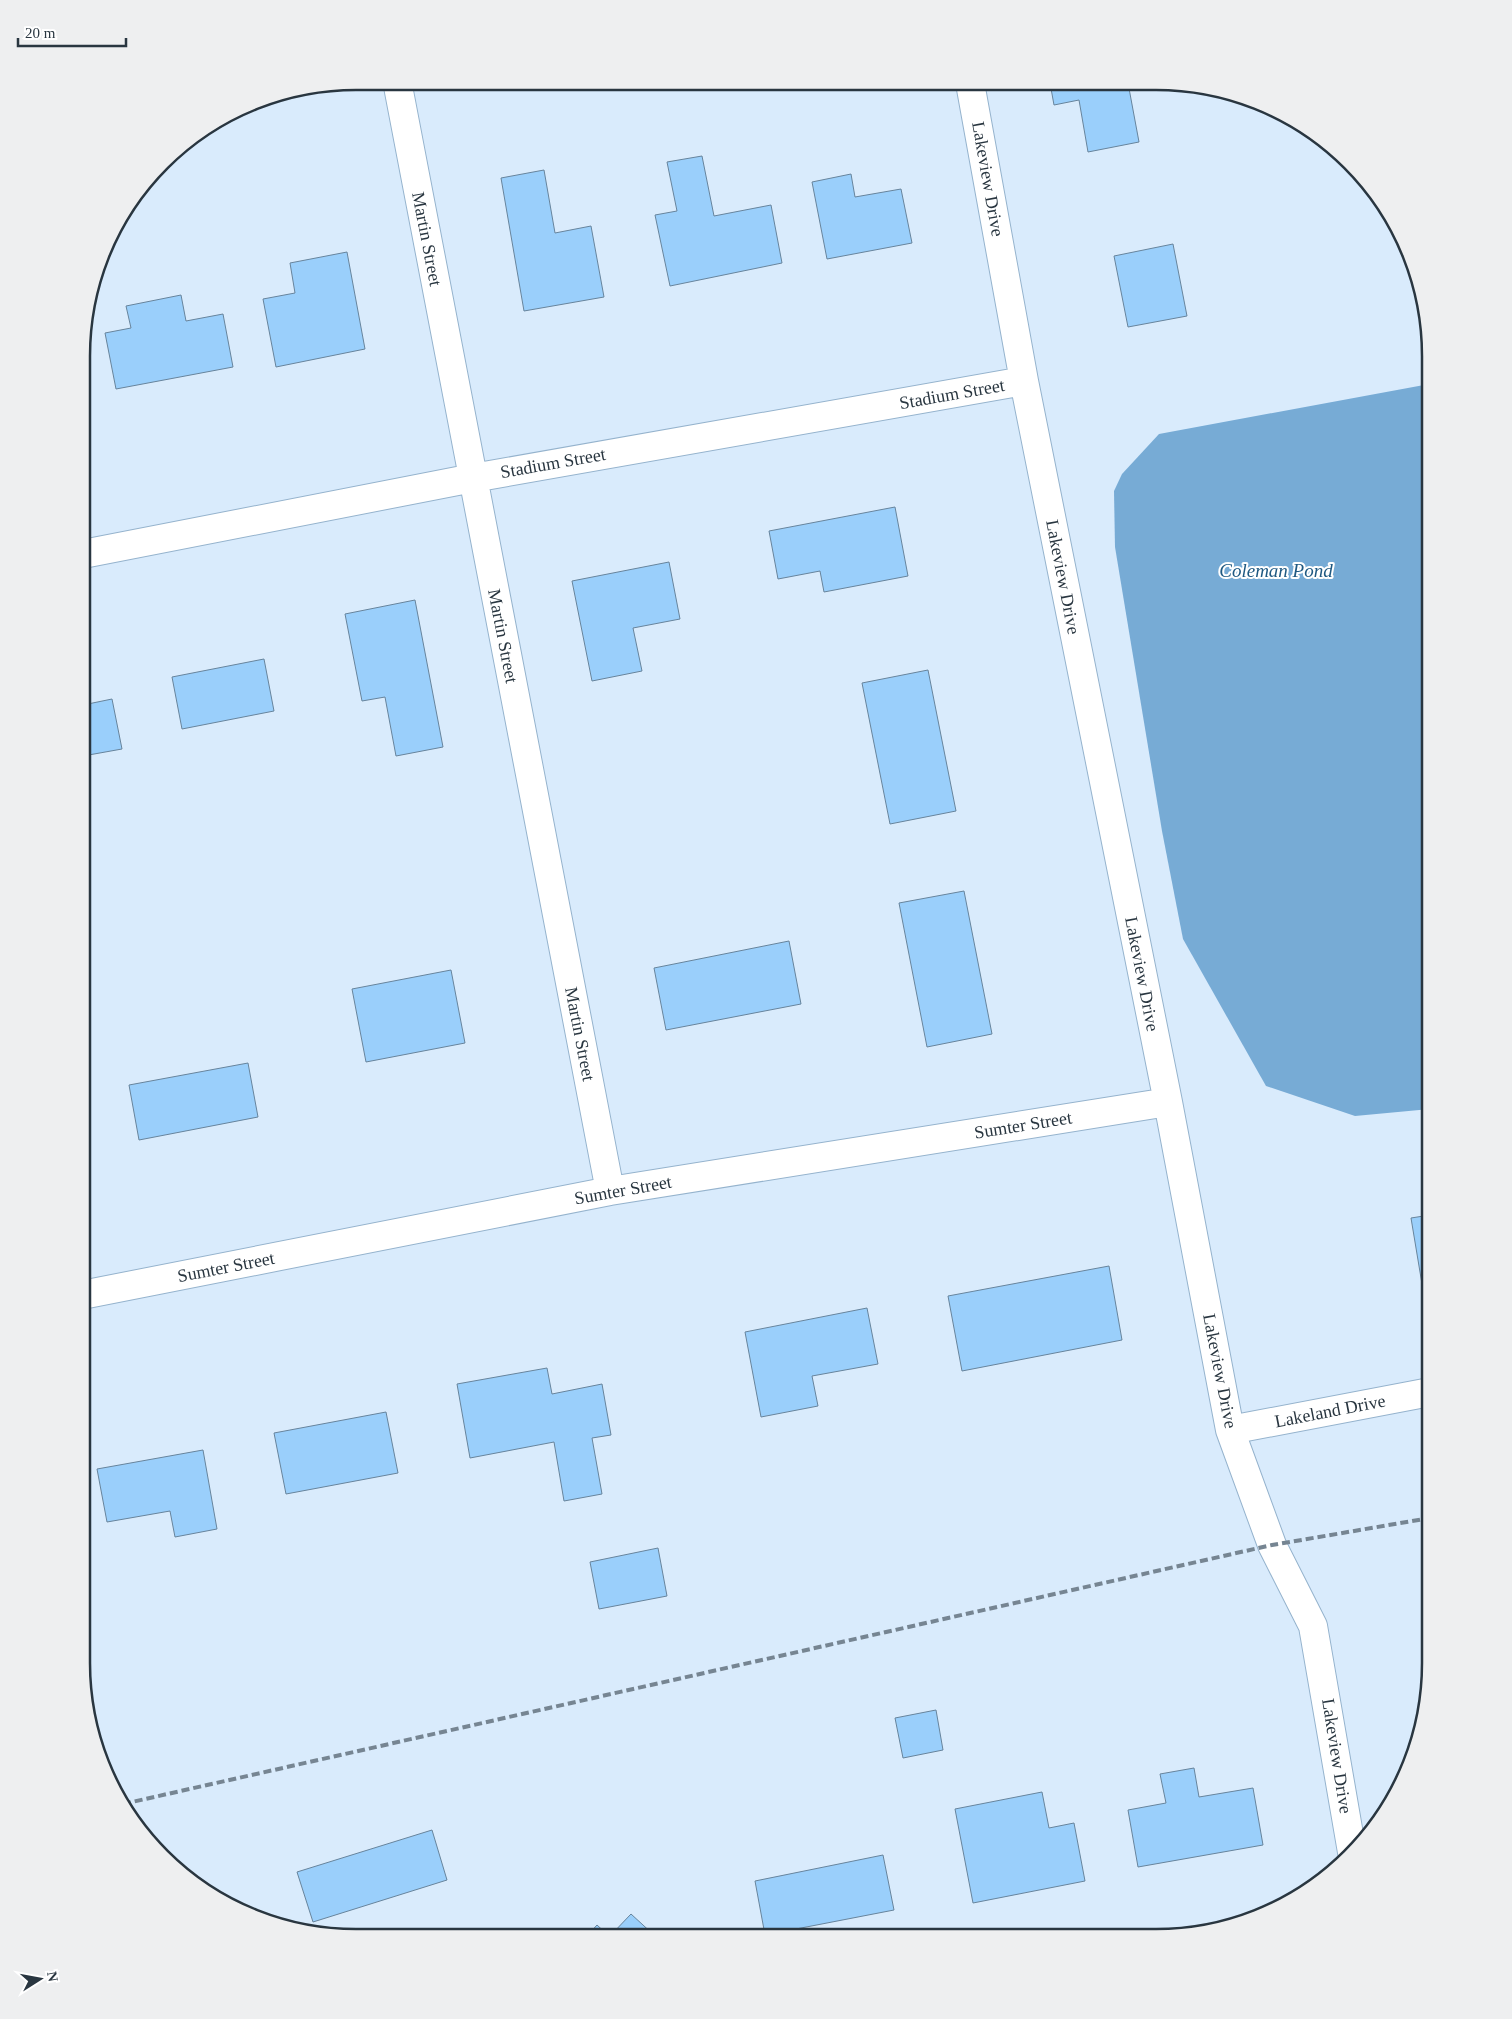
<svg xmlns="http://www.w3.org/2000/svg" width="1512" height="2019" viewBox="0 0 1512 2019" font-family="'Times New Roman',serif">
<rect width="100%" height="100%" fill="#d9ebfc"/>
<!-- water -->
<path fill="#77abd5" d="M1424,385L1431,388L1430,1109L1355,1116L1266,1086L1183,939L1162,831L1115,547L1114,491L1122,474L1159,434Z"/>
<!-- building -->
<path fill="#9acffb" stroke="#67849c" d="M1050,83H1128L1139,142L1088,152L1079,100L1054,105Z
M702,156L714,216L771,205L782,263L670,286L655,215L677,211L667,162Z
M544,170L555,233L591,226L604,297L524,311L501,178Z
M851,174L855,197L901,189L912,243L827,259L812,182Z
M1173,244L1187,316L1128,327L1114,256Z
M347,252L365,349L276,367L263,299L295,293L290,263Z
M181,295L186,321L223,314L233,367L116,389L105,333L131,328L126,306Z
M895,507L908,576L824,592L820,571L778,579L769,531Z
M669,562L680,619L633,628L642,671L592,681L572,581Z
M415,600L443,747L396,756L385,697L362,701L345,614Z
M264,659L274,711L182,729L172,677Z
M928,670L956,811L890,824L862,683Z
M112,699L122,749L83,756V705Z
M964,891L992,1034L927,1047L899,903Z
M789,941L801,1004L666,1030L654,968Z
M451,970L465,1043L366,1062L352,989Z
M248,1063L258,1117L139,1140L129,1085Z
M82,1130L88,1162L82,1163Z
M1430,1215V1289L1423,1290L1411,1218Z
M1109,1266L1122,1340L962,1371L948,1296Z
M867,1308L878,1364L812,1376L818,1406L761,1417L745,1332Z
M547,1368L552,1394L602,1384L611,1435L592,1438L602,1494L564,1501L554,1442L470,1458L457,1384Z
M386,1412L398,1473L286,1494L274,1433Z
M203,1450L217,1529L175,1537L170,1511L107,1522L97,1469Z
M658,1548L667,1596L599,1609L590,1562Z
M936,1710L943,1750L903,1758L895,1718Z
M1194,1768L1199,1797L1253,1788L1263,1845L1138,1867L1128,1810L1166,1803L1160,1774Z
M1042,1792L1049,1828L1074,1823L1085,1881L973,1903L955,1809Z
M432,1830L447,1880L313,1922L297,1872Z
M883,1855L894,1910L765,1935L755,1881Z
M631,1914L655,1936H610Z
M597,1925L609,1936H587Z"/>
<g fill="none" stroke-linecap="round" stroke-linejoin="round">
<defs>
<path id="minor" d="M397,81L610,1191
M970,83L1024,381L1168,1102L1230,1430L1272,1545L1313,1626L1352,1852
M83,554L473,478L1024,381
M82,1295L610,1191L1168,1102
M1230,1430L1430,1392"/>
</defs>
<!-- minor casing -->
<use href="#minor" stroke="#95b3cd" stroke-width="30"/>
<!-- minor -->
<use href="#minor" stroke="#fff" stroke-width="28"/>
<!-- rail -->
<path stroke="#768592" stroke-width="4" stroke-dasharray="8 4" stroke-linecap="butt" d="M123,1804L1272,1545L1430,1518"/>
</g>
<g text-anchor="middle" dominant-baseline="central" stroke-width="4" stroke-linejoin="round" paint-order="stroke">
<!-- street labels -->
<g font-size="18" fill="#293640" stroke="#fff">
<text transform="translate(988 179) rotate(80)">Lakeview Drive</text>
<text transform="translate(427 239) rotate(79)">Martin Street</text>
<text transform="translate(952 394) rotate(-10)">Stadium Street</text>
<text transform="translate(553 463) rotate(-10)">Stadium Street</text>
<text transform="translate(1063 577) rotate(79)">Lakeview Drive</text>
<text transform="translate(503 636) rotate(79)">Martin Street</text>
<text transform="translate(1142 974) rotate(79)">Lakeview Drive</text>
<text transform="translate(580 1034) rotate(79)">Martin Street</text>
<text transform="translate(1023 1125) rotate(-9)">Sumter Street</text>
<text transform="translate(623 1190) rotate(-10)">Sumter Street</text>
<text transform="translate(226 1267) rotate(-11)">Sumter Street</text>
<text transform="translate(1220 1371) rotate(79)">Lakeview Drive</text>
<text transform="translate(1330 1411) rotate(-11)">Lakeland Drive</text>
<text transform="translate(1337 1756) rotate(81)">Lakeview Drive</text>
</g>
<!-- water labels -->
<g font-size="19" font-style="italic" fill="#1f5982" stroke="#fff">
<text x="1276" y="570">Coleman Pond</text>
</g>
</g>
<!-- crop -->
<path d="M0 0H1512V2019H0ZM356 90H1156A266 266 0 0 1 1422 356V1663A266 266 0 0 1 1156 1929H356A266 266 0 0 1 90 1663V356A266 266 0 0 1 356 90Z" fill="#eeeff0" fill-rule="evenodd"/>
<path fill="none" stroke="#293640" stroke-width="2.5" d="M356 90H1156A266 266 0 0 1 1422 356V1663A266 266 0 0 1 1156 1929H356A266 266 0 0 1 90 1663V356A266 266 0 0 1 356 90Z"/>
<!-- north arrow -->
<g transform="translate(40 1979) rotate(79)" stroke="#ffffff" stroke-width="4" paint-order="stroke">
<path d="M0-4L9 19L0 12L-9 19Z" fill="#293640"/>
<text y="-8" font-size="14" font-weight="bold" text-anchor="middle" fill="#293640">N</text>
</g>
<!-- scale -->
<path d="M18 38v8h108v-8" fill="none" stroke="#293640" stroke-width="2.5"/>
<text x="25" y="38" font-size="15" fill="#293640" stroke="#ffffff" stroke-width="4" paint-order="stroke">20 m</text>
</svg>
